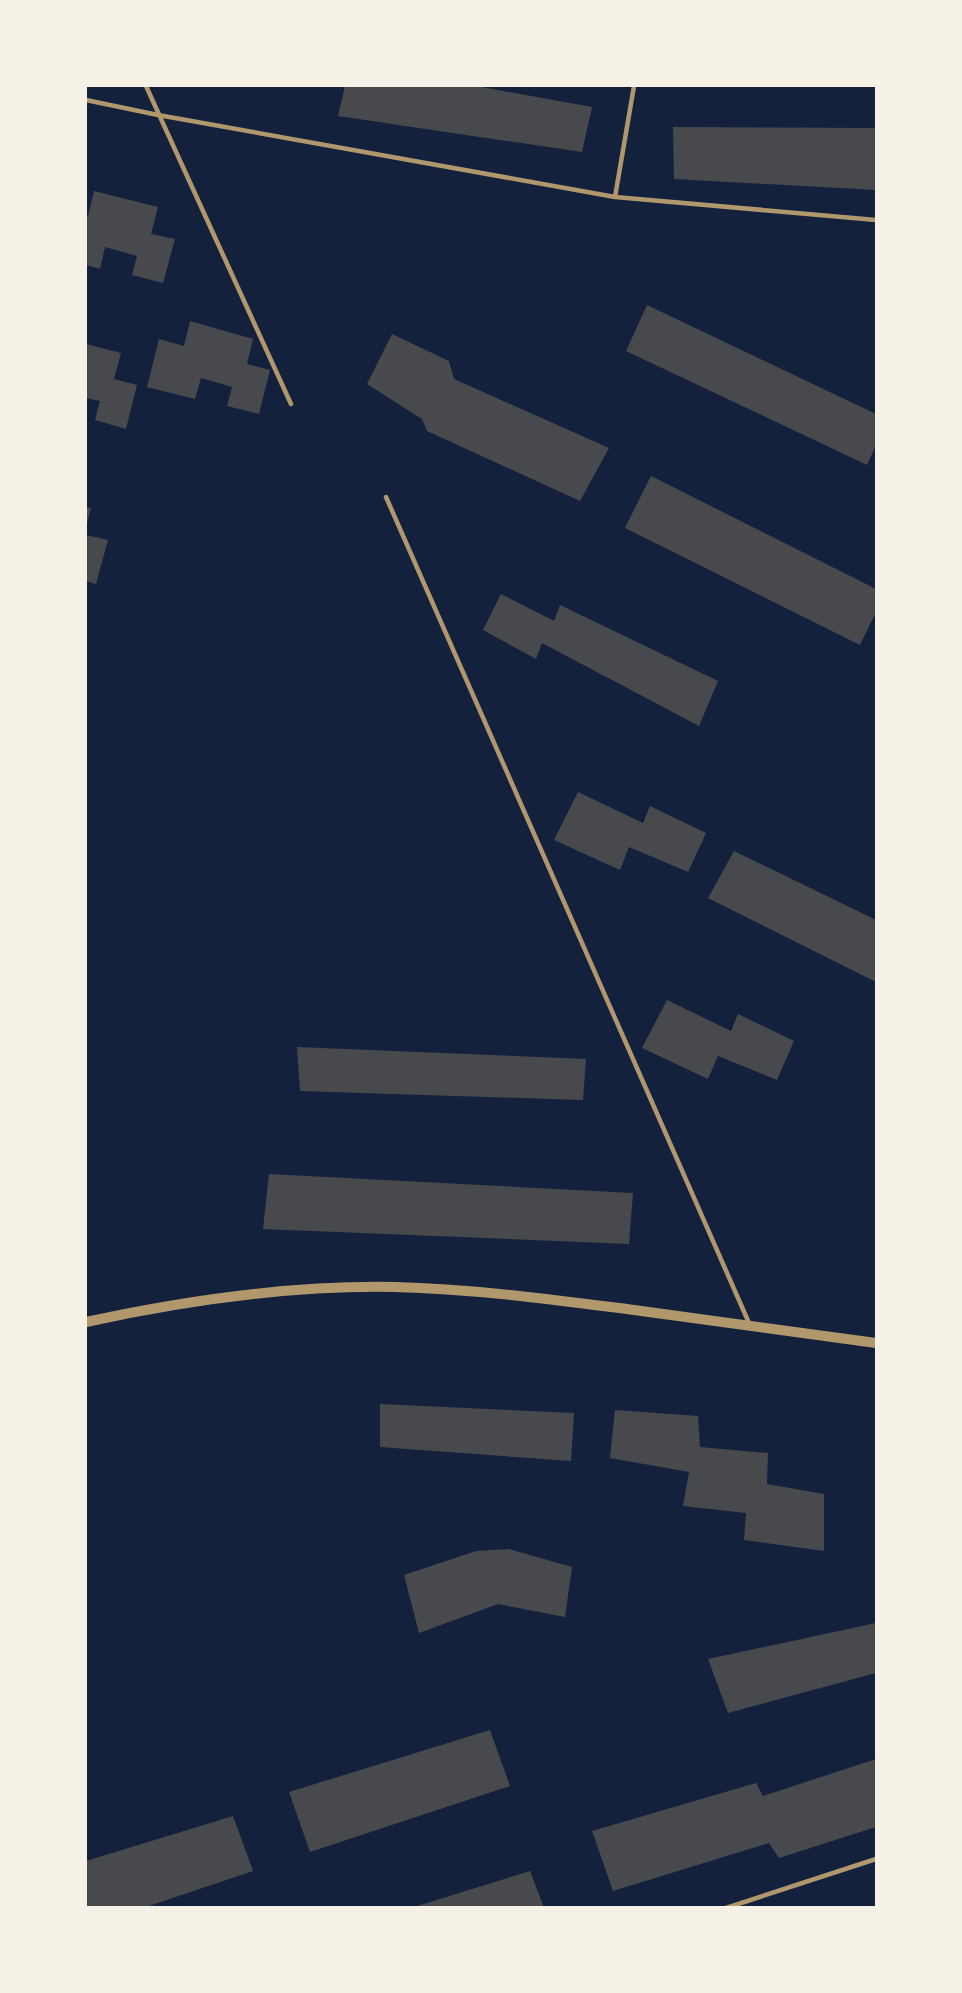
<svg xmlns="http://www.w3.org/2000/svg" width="962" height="1993" viewBox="0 0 962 1993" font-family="Manrope,sans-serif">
<rect width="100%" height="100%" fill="#14213d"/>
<!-- building -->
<path fill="#48494c" d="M345,86H476L592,107L582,152L338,116Z
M673,127L876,128V190L674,179Z
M94,191L158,207L151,234L175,239L163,283L132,275L137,256L105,247L100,269L86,265V215L88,216Z
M647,305L876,414V445L867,465L626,351Z
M190,321L253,339L247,364L270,370L259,414L227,406L232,387L201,378L195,399L147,387L159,339L184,346Z
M392,334L449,361L454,379L609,448L580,501L427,431L422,419L367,384Z
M86,344L121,353L114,379L137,385L126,429L95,420L100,401L86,398Z
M651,476L876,589V612L860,645L625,528Z
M86,507L91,508L86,527Z
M86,535L108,540L96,584L86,581Z
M501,594L554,621L560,605L718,681L699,726L542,643L536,659L483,630Z
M578,792L643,823L650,806L706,833L688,872L629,847L620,870L554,840Z
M734,851L876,920V982L708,898Z
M667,1000L731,1031L738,1014L794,1041L777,1080L718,1056L708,1079L642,1048Z
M297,1047L586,1059L583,1100L300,1091Z
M269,1174L633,1193L629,1244L263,1229Z
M380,1404L574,1413L571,1461L380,1447Z
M615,1410L698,1416L700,1447L768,1453L767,1484L824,1494V1551L744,1540L746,1513L683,1506L689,1472L610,1458Z
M509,1549L572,1567L565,1617L498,1604L419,1633L404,1575L476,1551Z
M876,1623V1673L728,1713L708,1659Z
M490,1730L510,1786L310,1852L289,1792Z
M876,1759V1827L779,1858L769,1843L613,1891L592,1831L756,1783L763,1796Z
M233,1816L253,1871L143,1908H86V1861Z
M530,1871L544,1908H414V1907Z"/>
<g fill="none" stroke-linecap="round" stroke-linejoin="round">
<!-- service -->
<path stroke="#b1986c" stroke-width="4.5" d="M146,86L291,404
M86,100L158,115L615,197L876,220
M615,197L634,86
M386,497L749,1323
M726,1908L876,1859"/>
<!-- tertiary -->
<path stroke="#b1986c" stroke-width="10" d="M86,1322C187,1300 291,1285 395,1287C475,1289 555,1300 634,1310C715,1321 796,1332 876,1343"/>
</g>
<!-- border -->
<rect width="962" height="1993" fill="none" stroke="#f6f1e7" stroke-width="174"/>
</svg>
